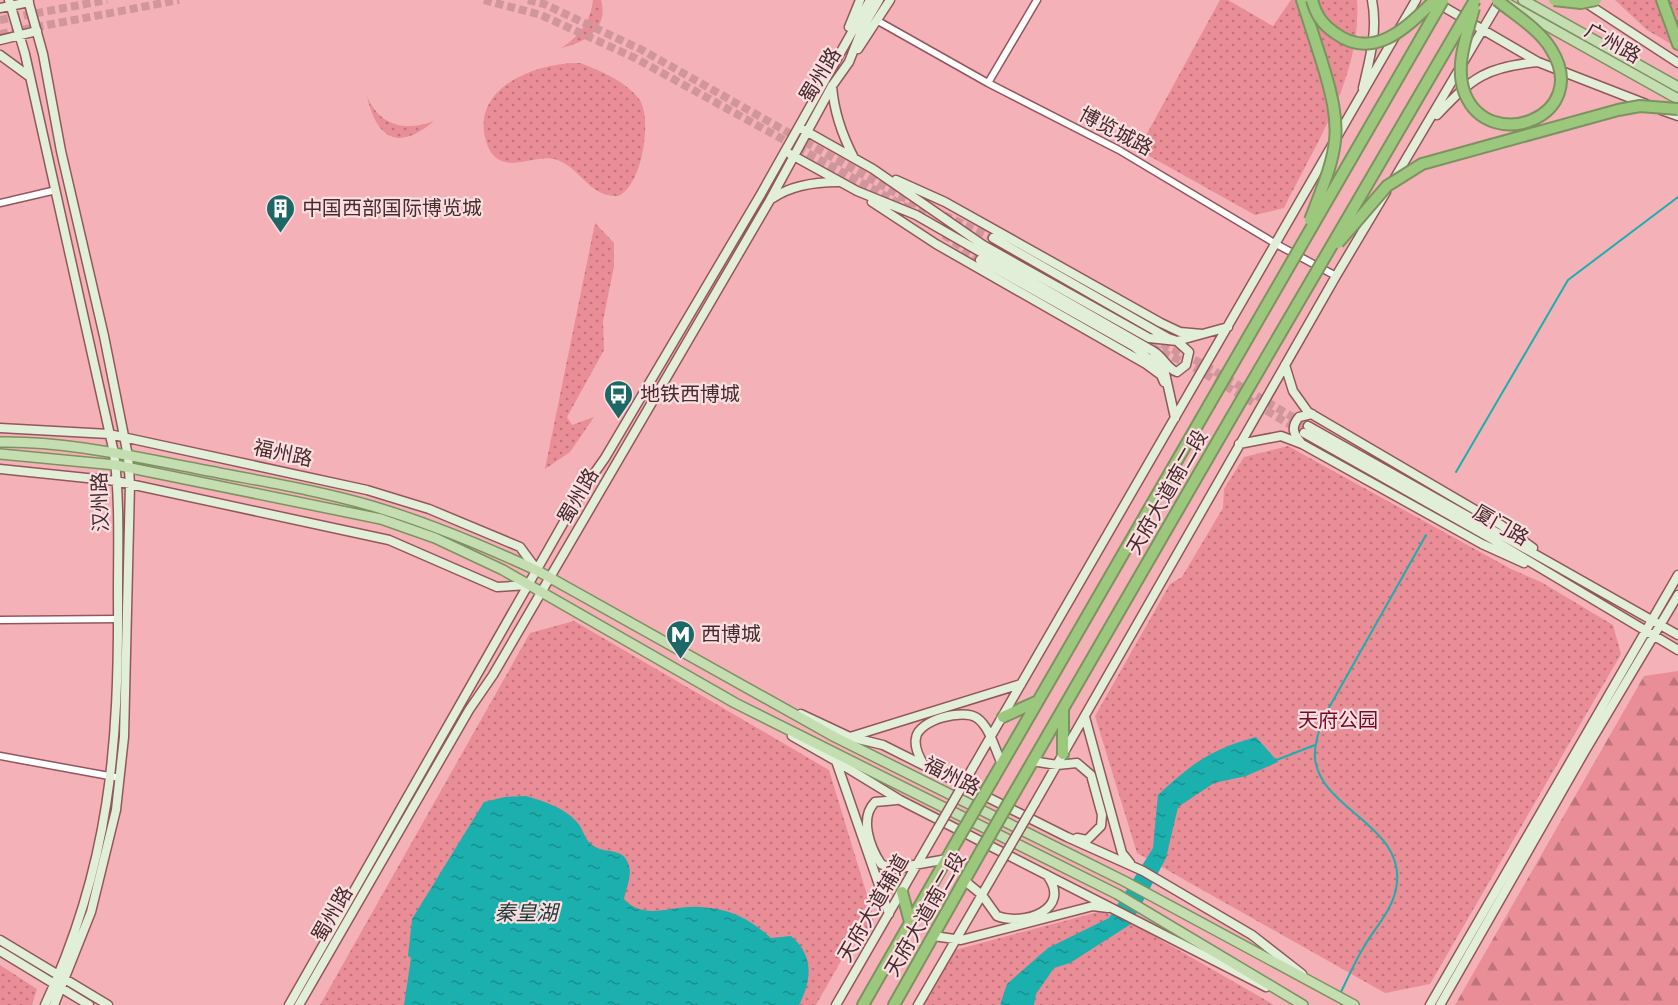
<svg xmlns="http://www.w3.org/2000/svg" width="1678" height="1005" viewBox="0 0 1678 1005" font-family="'Public Sans','Noto Sans SC',sans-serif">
<defs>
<pattern id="green-dots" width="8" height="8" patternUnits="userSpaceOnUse" patternTransform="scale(1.5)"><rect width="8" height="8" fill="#e98d97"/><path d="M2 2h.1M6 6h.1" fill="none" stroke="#bf737c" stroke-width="1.8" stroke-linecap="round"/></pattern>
<pattern id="forest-firs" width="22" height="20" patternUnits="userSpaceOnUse" patternTransform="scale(1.5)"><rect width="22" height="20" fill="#e98d97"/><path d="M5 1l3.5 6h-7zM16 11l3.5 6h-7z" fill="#bf737c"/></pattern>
<pattern id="water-ripples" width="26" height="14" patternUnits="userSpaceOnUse" patternTransform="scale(1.5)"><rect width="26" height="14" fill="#1bafad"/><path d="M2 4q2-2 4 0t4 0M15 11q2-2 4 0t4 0" fill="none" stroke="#1a8f8d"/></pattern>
</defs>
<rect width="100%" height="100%" fill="#f4b1b7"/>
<!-- green -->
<path fill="url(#green-dots)" d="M593,0H601C609,29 585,43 561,48C579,37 591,21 593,0Z
M1220,0H1228L1273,26L1291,0H1357C1362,75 1316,143 1284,208L1255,215L1142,152L1143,141Z
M1615,0H1678V48L1647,30Z
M580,63C601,71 625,81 639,99C653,118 642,187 618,196C591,197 583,173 562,162C540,150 515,173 495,157C488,151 486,141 484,132C478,83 542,62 580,63Z
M367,96C379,126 406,132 434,121C399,151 377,140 367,96Z
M595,223L614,243V266L603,321L604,350L567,417L572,425L594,417L570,452L545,469Z
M1288,446L1511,569L1541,582L1613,625L1621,654L1430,984L1385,993L1137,853L1095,716L1170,584L1182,577L1223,508L1224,489L1244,457Z
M574,621L829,770L874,918L862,939L846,952L816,1005H320L530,633Z
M1102,911L1142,929L1274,1005H923L955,950Z
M0,965L37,989L32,1005H0Z"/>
<!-- forest -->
<path fill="url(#forest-firs)" d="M1678,671V1005H1455L1644,676Z"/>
<!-- water -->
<path fill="url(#water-ripples)" d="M1256,737L1278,762L1246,776L1214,783L1178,807L1166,858L1131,924L1070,963L1054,968L1036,994L1034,1005H1000L1007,984L1048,948L1109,918L1153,848L1158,795C1193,763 1209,750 1256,737Z
M526,796C543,801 563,807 576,821C584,829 584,841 595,847C608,854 624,847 629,866C632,876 626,889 624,899C645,922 673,904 700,907C731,909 748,918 771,938L791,936C814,955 812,980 799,1005H404L411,958L408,956L412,919L484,802L505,797Z"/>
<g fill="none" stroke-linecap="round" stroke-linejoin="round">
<!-- stream -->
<path stroke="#1bafad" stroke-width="2" d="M1456,472L1568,280L1678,197
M1274,761L1315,745
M1340,994C1348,978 1355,961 1365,945C1375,928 1392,910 1396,889C1409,826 1320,811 1315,758C1314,742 1320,728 1326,713L1426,535"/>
<!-- secondary-tunnel -->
<path stroke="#d1969c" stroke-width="8" stroke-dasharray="8 4" stroke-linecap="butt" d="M484,0L541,15L635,58L911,210
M528,0L544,4L642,50L931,213
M0,20L107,0
M0,34L179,0
M944,215L993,238
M944,235L980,260
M1151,339L1199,362L1308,426
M1151,347L1192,366L1304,433"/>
<defs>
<path id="street" d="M878,21L988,83L1119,150L1276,244L1336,276
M988,83L1037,0
M0,203L56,190
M0,620L119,619
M0,756L120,778"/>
<path id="secondary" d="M9,0L25,54L114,453C120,500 118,547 118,594C119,746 110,865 45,1005
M28,0L43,54L61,151L104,336L128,456L130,484L124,737L116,810L91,912L54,1005
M1583,1L1678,63
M1437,3L1538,62L1646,104
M0,8L29,2
M849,27L860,0
M0,40L37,31
M858,49L890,0
M0,55L30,77
M832,86C834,112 842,135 854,158
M1363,88C1370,57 1378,31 1372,0
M1661,110L1678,116
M1437,115C1473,77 1486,67 1538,62
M804,130L873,169L983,245L1149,338L1177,341L1189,352L1186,365L1177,372C1167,369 1163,356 1153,351
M790,154L857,191L916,215L1153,351L1165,373L1175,418
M896,180L945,202L1161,323L1180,332L1202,334
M1393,181L1500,0
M773,198C792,185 815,182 838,182
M872,202L936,244L1146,364L1161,375L1164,382
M993,238L1168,338L1177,341L1228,327
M980,260L1133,346L1158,366
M1285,365L1293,391L1308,412L1501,525L1533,548
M1308,426L1678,635
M0,428L109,434L367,490L429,509L520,547L537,570
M1304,433L1492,539L1678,650
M1301,443C1294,434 1290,428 1299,417L1312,414
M1239,444L1281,436L1302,444L1482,544L1524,563
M0,469L116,481L389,540L497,587L529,585
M801,714L850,737L1021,684
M1085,717L1122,853L1130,863
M792,736L836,761L889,914
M850,737L883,745L1067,837L1143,871L1252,935L1302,974
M836,761L900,800L1266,987
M1032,761L1057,765L1077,763L1091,775L1102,815L1101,826L1087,840L1077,838
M924,765C919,757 914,747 916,738C918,720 964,708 977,718C990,727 995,750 1002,764
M972,769L1416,0
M897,800L875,802C859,818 870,847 881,864L892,869L947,859
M1035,803L1336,276L1386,192
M965,881L982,895L997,916C1023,926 1073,910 1047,875
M934,936L961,940L1093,906L1108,908
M0,940L108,1005
M0,951L89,1005
M289,1005L581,492L605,458L761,194L870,0
M299,1005L469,710L493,675L770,200L832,86L849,62L862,29L879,0
M836,1005L938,828
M918,1005L1002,860
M1430,1005L1678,575
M1440,1005L1585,751L1678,595"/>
<path id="primary" d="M1523,0L1678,87
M1508,4L1678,99
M0,442C64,441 131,456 194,468C253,480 314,489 372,506C429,523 484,546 538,571L835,737L1124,881L1354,1005
M0,454L116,465L381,519L435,538L503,570L735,703L1117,894L1303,1005"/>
<path id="highway" d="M1302,0L1321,59
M1662,0L1678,44
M1063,710V754
M1003,717L1038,701
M993,779L1209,405
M1016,790L1231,418
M902,892L910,922
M863,1005L958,839
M894,1005L981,851"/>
</defs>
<!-- street casing -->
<use href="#street" stroke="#92575d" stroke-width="9"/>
<!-- secondary casing -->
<use href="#secondary" stroke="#92575d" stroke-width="11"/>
<!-- primary casing -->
<use href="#primary" stroke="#7e9161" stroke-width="12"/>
<!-- highway casing -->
<use href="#highway" stroke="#7e9161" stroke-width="14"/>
<!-- street -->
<use href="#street" stroke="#fff" stroke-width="6"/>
<!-- secondary -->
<use href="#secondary" stroke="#e1eed8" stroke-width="8"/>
<!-- primary -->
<use href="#primary" stroke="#c4deb1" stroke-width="9"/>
<!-- highway -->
<use href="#highway" stroke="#9cc87d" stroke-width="10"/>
<defs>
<path id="secondary-bridge" d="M938,828L972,769
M1002,860L1035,803"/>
<path id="highway-bridge" d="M1312,0C1316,15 1322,24 1335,33C1374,62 1408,26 1435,0
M1554,0L1581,3L1596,0
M1474,8C1467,35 1454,66 1465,94C1490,155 1593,116 1551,49C1539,29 1515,15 1497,0
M1310,220C1338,148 1345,135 1321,59
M1338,243L1387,186L1422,164L1618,110L1640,106L1678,109
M1209,405L1443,0
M1231,418L1475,0
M958,839L993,779
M981,851L1016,790"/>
</defs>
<!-- secondary-bridge casing -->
<use href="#secondary-bridge" stroke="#92575d" stroke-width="11" stroke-linecap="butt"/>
<!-- highway-bridge casing -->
<use href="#highway-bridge" stroke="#7e9161" stroke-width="14" stroke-linecap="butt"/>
<!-- secondary-bridge -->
<use href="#secondary-bridge" stroke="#e1eed8" stroke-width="8"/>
<!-- highway-bridge -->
<use href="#highway-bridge" stroke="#9cc87d" stroke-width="10"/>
</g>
<!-- icons -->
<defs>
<symbol id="building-pin" viewBox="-11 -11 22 30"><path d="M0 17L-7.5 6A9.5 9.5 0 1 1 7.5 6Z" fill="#1b6867" stroke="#fbdee0"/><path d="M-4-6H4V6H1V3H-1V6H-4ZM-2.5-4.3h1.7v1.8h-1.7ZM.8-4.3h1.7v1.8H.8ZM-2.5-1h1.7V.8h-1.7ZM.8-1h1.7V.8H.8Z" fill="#fff"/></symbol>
<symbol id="bus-pin" viewBox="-11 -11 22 30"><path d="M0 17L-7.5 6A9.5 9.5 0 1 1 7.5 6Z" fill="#1b6867" stroke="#fbdee0"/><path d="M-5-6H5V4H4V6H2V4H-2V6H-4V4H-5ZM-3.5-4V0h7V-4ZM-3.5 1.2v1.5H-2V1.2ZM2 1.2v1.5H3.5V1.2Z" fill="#fff"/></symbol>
<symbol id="metro-pin" viewBox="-11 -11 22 30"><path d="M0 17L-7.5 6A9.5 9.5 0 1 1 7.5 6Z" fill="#1b6867" stroke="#fbdee0"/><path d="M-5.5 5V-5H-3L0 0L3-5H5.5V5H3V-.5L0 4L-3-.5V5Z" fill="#fff"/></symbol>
</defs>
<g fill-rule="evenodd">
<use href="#building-pin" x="264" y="192" width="33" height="45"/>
<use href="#bus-pin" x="602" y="378" width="33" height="45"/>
<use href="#metro-pin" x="664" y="618" width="33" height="45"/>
</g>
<g text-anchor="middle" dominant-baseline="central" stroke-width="4.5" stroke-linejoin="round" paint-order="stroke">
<!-- street labels -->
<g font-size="20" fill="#462c2e" stroke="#fbdee0">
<text transform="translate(1613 43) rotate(29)">广州路</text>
<text transform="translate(820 75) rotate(-59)">蜀州路</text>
<text transform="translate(1116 131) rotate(28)">博览城路</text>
<text transform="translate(283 453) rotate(12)">福州路</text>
<text transform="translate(1167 492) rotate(-60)">天府大道南二段</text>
<text transform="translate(578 496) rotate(-60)">蜀州路</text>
<text transform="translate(100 502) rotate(-92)">汉州路</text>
<text transform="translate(1501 525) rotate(30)">厦门路</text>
<text transform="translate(952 776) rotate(27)">福州路</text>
<text transform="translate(873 908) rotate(-60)">天府大道辅道</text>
<text transform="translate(332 914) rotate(-60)">蜀州路</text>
<text transform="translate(925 914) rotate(-60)">天府大道南二段</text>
</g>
<!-- poi labels -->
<g font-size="20" fill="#462c2e" stroke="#fbdee0" text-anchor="start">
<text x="302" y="208">中国西部国际博览城</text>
<text x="640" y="394">地铁西博城</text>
<text x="701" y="634">西博城</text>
</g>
<!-- park labels -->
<g font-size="20" fill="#750b29" stroke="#fbdee0">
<text x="1338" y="720">天府公园</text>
</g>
<!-- water labels -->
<g font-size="21" font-style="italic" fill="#203c3b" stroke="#fbdee0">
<text x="526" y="912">秦皇湖</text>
</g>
</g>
</svg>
